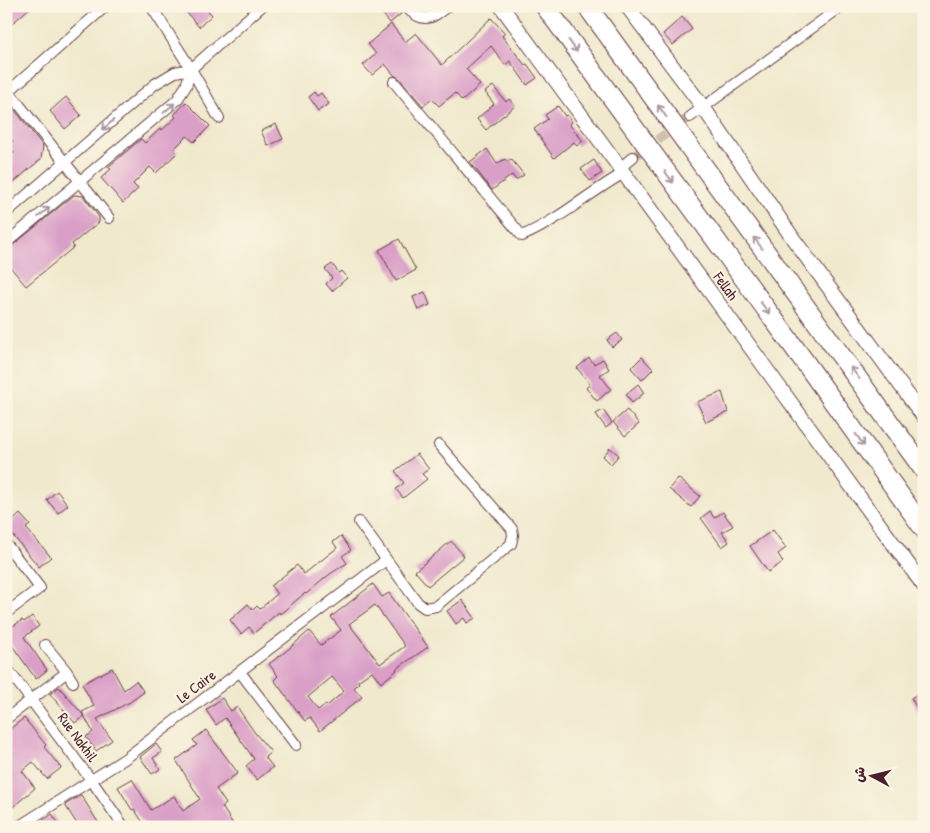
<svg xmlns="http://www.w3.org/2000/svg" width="930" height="833" viewBox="0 0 930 833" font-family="'Patrick Hand','Playpen Sans Arabic',sans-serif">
<rect width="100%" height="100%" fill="#fcf5e5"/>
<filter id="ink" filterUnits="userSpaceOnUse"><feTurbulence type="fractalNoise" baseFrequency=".02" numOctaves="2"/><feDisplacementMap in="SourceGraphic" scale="10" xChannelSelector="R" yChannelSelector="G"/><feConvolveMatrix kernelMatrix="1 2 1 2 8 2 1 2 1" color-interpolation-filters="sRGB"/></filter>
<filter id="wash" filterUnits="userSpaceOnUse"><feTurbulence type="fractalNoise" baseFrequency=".0096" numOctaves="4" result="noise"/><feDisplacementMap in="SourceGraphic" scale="20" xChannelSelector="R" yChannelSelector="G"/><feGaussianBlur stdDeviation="1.12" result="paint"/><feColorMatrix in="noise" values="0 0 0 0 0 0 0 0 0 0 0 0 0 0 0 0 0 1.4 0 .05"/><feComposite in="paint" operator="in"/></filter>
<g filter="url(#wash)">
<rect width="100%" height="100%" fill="#f0e9cd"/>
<g id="blocks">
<!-- building -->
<path fill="#da9fc7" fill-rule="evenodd" d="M6,6H32L6,29Z
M181,6H204L212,15L199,27Z
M376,6H394L401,14L390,23Z
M682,17L692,29L673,45L663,34Z
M491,18L505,33L502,36L525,65L527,64L537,78L527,85L510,61L505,65L491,46L466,69L480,85L462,101L455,93L439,106L432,99L423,106L399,78L394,75L385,64L372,75L363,65L376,54L368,44L391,24L405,42L416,33L442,65Z
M493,86L506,102L509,99L515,106L486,130L477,119L494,104L485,92Z
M314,92L317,96L321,93L329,104L318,111L308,97Z
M66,97L81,115L65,129L50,111Z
M6,99L43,146L41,159L6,189V160L14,153L8,145L13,141L6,134Z
M186,102L210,126L194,142L187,136L174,149L177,153L156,173L150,167L133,184L138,189L123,203L101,178L111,169L108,167L141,139L145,143L161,128L162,130L176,117L174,115Z
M558,106L565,116L567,115L572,122L569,124L583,141L577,146L574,142L554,158L534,129L548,119L545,115Z
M276,124L283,139L268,146L261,131Z
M487,149L497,164L505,159L507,162L511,159L524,175L516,180L512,175L492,190L470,162Z
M594,160L602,173L590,181L581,169Z
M74,195L83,196L99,217V222L72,244L74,247L26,286L6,262L7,250Z
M399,239L416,270L396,281L379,250Z
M332,264L339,273L341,271L347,278L332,291L326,284L332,278L325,269Z
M425,292L430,305L418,310L413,297Z
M617,333L622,340L612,347L607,340Z
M642,357L653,369L642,380L631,368Z
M589,358L594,364L603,359L609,369L600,375L611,389L597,401L586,388L590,384L577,368Z
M638,384L644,393L632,403L626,394Z
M722,392L728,412L706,422L697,402Z
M603,410L612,423L606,428L596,414Z
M627,410L639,424L625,436L613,422Z
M610,448L619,455L611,464L603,456Z
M417,454L429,469L422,474L427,479L403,498L396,489L404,483L395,471Z
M678,478L700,496L691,507L669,489Z
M57,491L68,505L58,513L47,500Z
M710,511L714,518L723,512L733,526L722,532L729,542L722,547L701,518Z
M20,514L30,525L26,528L51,557L39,567L6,527Z
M773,530L786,548L778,554L783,562L768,572L750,546Z
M341,536L351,550L342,556L347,563L330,574L306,594L305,593L280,614L279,612L254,633L249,627L241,634L230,620L248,604L253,610L257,606L260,609L277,594L271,586L297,565L304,574L337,548L333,542Z
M451,541L464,556L428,586L415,571Z
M373,584L382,597L389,593L428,647L396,669L397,670L381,683L372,671L358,681L359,683L354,688L362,697L320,731L310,718L305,721L286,696L274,680L278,676L269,664L285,652L309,631L321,645L336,634L341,630L331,617ZM375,605L405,646L380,664L349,624ZM332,677L344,691L327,706L326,704L318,710L308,697Z
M462,600L475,618L467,623L464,618L456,624L447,611Z
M32,616L39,626L24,637L47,670L36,679L6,637V631L22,620L24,622Z
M112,668L124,690L136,681L144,692L130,702L97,719L112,740L96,751L86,737L93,732L82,712L94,706L82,684Z
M59,687L84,716L75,723L50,694Z
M924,690V720L911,698Z
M222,698L231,711L237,707L255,733L271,752L265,757L273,767L257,780L246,766L254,759L225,718L216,725L206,710Z
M24,718L46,745L44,747L61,768L47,779L33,762L22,771L35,788L13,807L6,799V732Z
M206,730L238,773L216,789L226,804L222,807L235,827H146L134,809L132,810L118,787L132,779L151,810L174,796L183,811L200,799L176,760L197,745L193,740Z
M156,744L162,752L153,758L160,769L152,774L140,757Z
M81,795L101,827H79L65,805Z
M52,814L61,827H34Z"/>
</g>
</g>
<g filter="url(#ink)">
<use href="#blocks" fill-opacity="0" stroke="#633d43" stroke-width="1"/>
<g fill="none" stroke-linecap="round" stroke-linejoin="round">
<!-- minor-tunnel -->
<path stroke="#cfc1ad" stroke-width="10" stroke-dasharray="10 5" stroke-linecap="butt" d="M633,157L690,117"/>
<defs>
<path id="minor" d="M151,6L191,69L219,118
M404,6C424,23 428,21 448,6
M394,82L522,236C559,220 589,193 624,173
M6,88L109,218
M9,91L106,6
M690,117L842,6
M620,168L633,157
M6,213L155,84L175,72L191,69L262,6
M6,243L177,100L186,86L191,69
M359,522L418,603L425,608L436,606L511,544L513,535L512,529L439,445
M6,544L40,588L6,613
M6,667L92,781L124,827
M67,672L73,682
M240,672L296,745
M6,719L67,672L45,645
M18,827L126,758L386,560"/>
<path id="tertiary" d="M501,6L620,168L924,586
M627,6L703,107L794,240L924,417"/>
<path id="motorway" d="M545,6L807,365L924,529
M587,6L924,470"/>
</defs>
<!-- minor casing -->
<use href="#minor" stroke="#633d43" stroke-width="12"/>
<!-- tertiary casing -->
<use href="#tertiary" stroke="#633d43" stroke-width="16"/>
<!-- motorway casing -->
<use href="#motorway" stroke="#633d43" stroke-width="21"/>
<!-- minor -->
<use href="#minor" stroke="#fff" stroke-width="10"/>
<!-- tertiary -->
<use href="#tertiary" stroke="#fff" stroke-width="14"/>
<!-- motorway -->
<use href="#motorway" stroke="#fff" stroke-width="19"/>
</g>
<!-- one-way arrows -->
<defs><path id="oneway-shaft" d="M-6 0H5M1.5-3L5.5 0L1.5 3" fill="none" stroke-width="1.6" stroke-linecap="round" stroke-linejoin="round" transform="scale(1.25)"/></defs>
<g stroke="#ae9aa0">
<use href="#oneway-shaft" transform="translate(573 46) rotate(54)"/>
<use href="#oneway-shaft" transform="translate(169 108) rotate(-41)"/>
<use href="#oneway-shaft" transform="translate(662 111) rotate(-126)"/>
<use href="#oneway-shaft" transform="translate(108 125) rotate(139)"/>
<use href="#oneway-shaft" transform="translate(669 177) rotate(54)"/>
<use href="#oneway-shaft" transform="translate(44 212) rotate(-40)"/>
<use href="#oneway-shaft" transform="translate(758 243) rotate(-127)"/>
<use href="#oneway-shaft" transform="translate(765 308) rotate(54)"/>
<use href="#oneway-shaft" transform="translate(855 373) rotate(-127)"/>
<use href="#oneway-shaft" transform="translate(860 440) rotate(55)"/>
</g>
</g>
<g text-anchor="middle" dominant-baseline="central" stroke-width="4" stroke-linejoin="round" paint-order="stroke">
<!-- street labels -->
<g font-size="15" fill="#4a1f2b" stroke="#fcf5e5">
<text transform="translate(726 286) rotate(54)">Fellah</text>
<text transform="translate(196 686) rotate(-37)">Le Caire</text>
<text transform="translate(78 737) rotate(54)">Rue Nakhil</text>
</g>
</g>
<!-- margin -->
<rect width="930" height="833" fill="none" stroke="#fcf5e5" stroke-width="25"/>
<!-- north arrow -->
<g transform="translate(872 776) rotate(277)" stroke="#fcf5e5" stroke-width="4" paint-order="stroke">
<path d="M0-4L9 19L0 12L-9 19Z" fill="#4a1f2b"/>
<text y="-8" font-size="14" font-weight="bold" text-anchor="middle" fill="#4a1f2b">ش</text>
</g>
</svg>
